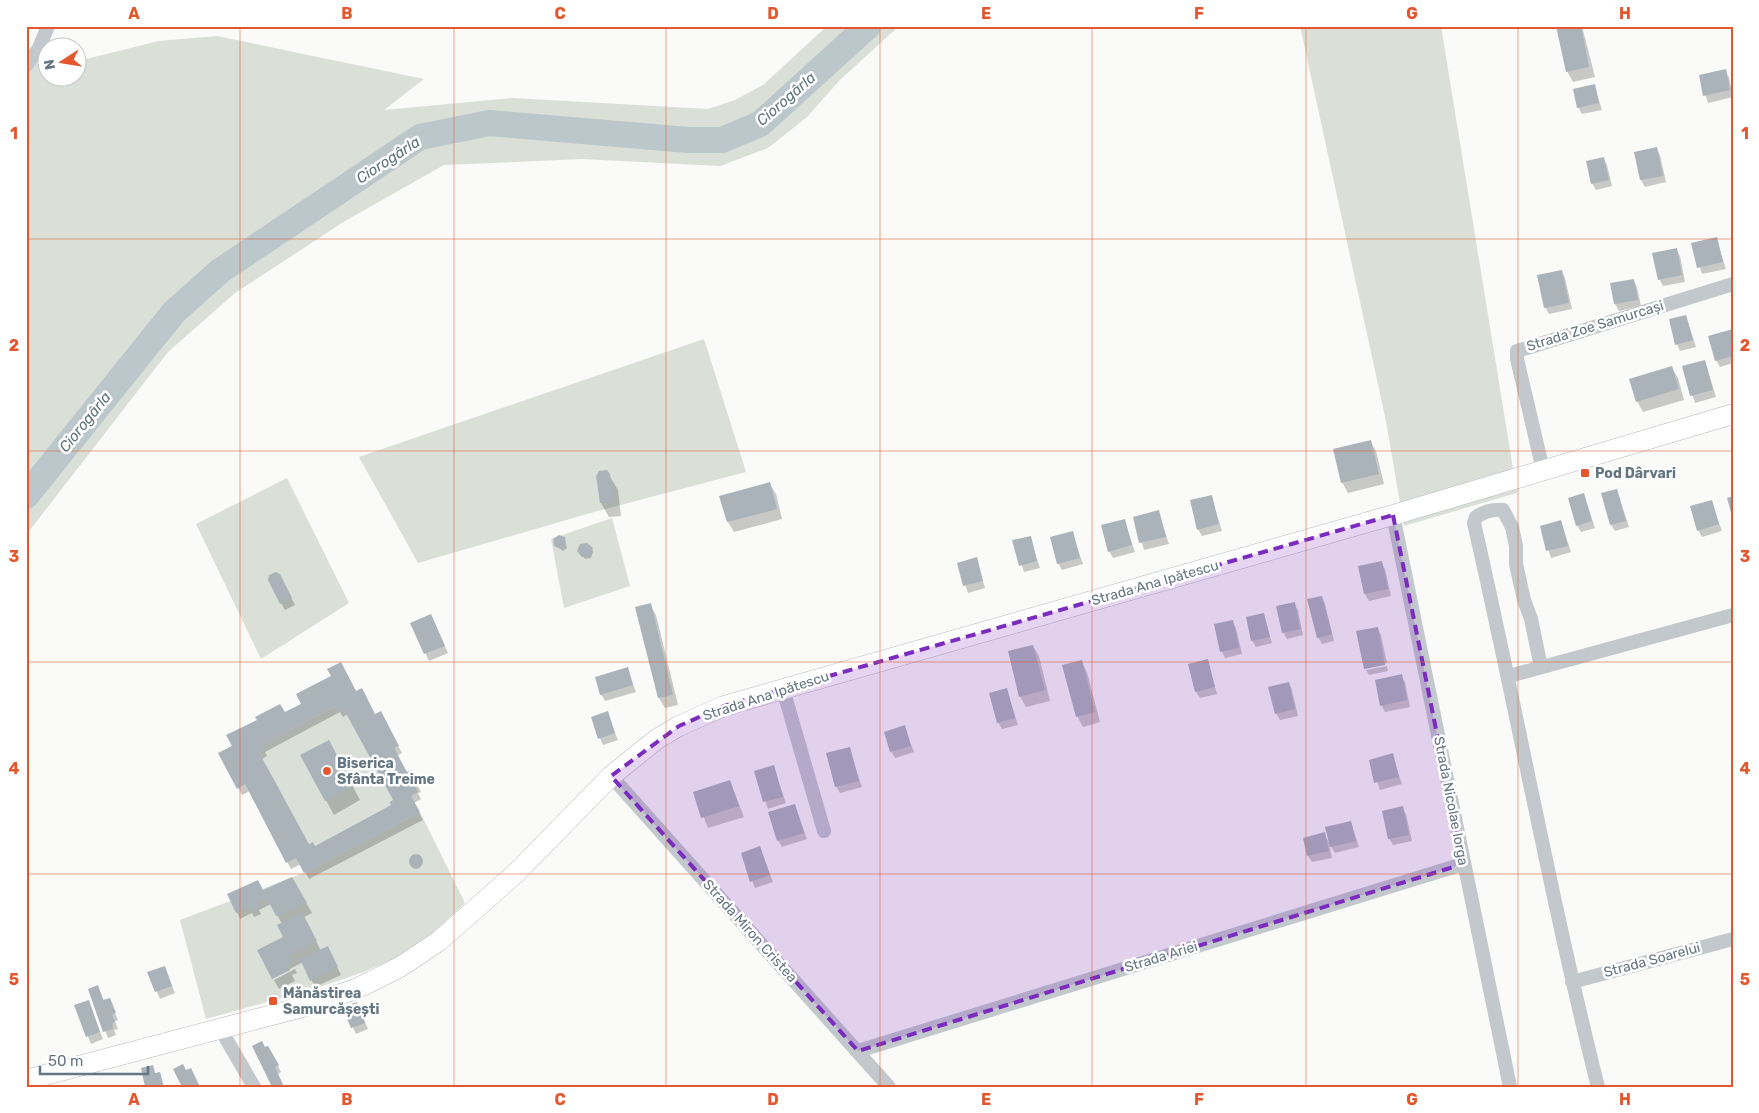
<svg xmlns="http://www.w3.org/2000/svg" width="1759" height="1113" viewBox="0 0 1759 1113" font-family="Rubik,sans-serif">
<rect width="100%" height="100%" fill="#fafaf8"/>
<!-- green -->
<path fill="#dadfd7" d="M827,26H899L840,80L807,117L768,148L720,166L582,159L444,165L345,221L235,293L168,352L26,535V71L29,64L47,63L48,78H78V61L159,41L217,36L424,79L384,110L513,98L708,109L735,100L763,85Z
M1300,26H1441L1517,493L1404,526L1386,421Z
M704,339L746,472L594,512L418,563L359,457Z
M287,478L349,603L261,659L196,524Z
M612,518L630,586L564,608L551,539Z
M335,706L338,710L343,708L393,800L389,802L391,805L315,846L313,842L309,844L259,752L264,749L262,745Z
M420,812L465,903C444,922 425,943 399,956C339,986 270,1000 206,1019L180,920L304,873Z"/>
<!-- shadow -->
<path fill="#0003" fill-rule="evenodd" d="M1557,26H1582L1595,77L1573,82L1567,71Z
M1725,71L1729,77L1733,97L1708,103L1700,76Z
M1594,85L1602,110L1582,114L1578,107Z
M1656,148L1660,155L1666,182L1645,187L1641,180L1635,153Z
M1603,158L1607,165L1612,186L1596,190L1592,183Z
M1716,238L1726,269L1702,274L1693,244Z
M1676,249L1680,256L1685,282L1663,286L1660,280L1654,254Z
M1562,272L1565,278L1572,309L1549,314L1545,307Z
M1633,280L1637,287L1641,306L1619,311L1615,304Z
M1686,316L1696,347L1680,351L1677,344Z
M1733,331V363L1720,367L1716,360Z
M1705,361L1716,397L1695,403L1683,367Z
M1672,368L1678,378L1684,400L1643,412L1637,401Z
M1370,441L1376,451L1384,484L1348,493L1342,482Z
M609,475L618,490L621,516L609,517L601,503Z
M770,484L776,494L782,519L734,532L728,522L721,497Z
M1617,490L1629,527L1615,531L1611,525Z
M1584,495L1595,528L1581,532L1577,525Z
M1211,496L1222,531L1202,536L1198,529Z
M1711,501L1722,531L1702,537L1698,530Z
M1158,511L1169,544L1144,550L1134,517Z
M1124,521L1135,552L1113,558L1109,551Z
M1561,521L1571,552L1551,558L1541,527Z
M1072,533L1083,564L1062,570L1058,563Z
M1030,537L1040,568L1024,572L1014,541Z
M564,538L567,548L563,551L556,546Z
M592,549L593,552L591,558L585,559L581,554Z
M976,559L985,588L968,593L958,563Z
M1381,562L1385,569L1391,596L1369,601L1365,594L1359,567Z
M283,582L295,605L285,610L281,603Z
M1321,597L1325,604L1334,641L1322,644L1318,637Z
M1294,604L1298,610L1303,635L1287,639L1283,632Z
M650,605L656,615L678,705L665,708L659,698L637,608Z
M1263,614L1272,643L1256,647L1252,640Z
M431,615L448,653L429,661L412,623Z
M1232,621L1236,628L1242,654L1225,658L1222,652Z
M1377,628L1381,635L1387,663L1366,669L1358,632Z
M1033,646L1039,656L1050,701L1026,707L1020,696Z
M1207,660L1217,694L1200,698L1196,692Z
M1081,661L1087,672L1100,722L1083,727L1077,716Z
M1387,666L1388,671L1369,675L1366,670Z
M627,668L636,692L605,701L601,694Z
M1401,676L1405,682L1410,707L1385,712L1381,705Z
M1289,683L1292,690L1298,716L1280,720L1276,713Z
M1007,690L1018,725L1002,729L998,722Z
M356,692L375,715L384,719L402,753L397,756L407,774L410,772L421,792L418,793L421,799L414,803L423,820L309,879L301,864L291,869L250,791L242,795L220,753L284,714ZM340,712L343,717L348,714L394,800L393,806L315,848L308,846L262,759L267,756L265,752Z
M607,713L618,740L603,745L600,738Z
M904,727L914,752L895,758L891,751Z
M849,748L862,787L840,793L836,786Z
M1392,755L1402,784L1380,790L1370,761Z
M302,756H337L360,800L334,815Z
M773,766L786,803L768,809L755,772Z
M730,781L744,817L708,828L694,793Z
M795,805L807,839L782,847L778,840Z
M1402,808L1406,814L1412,841L1393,845L1389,838Z
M1351,822L1359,847L1335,853L1329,843L1332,858L1312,862L1308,856L1324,834L1330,844Z
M760,848L773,882L755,888L742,854Z
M410 863a6 6 0 1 1 12 0a6 6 0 1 1-12 0Z
M292,878L312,913L304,917L321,951L331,954L341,975L315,987L303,962L273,978L285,938L282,924L271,904L259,910L261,914L254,917L252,913L240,919L237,912L263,892Z
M164,967L175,993L160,999L149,973Z
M295,969L297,973L292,975L295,981L279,989L274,980Z
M98,987L104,1001L109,999L118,1020L115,1021L118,1029L114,1030L116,1035L108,1038L89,990Z
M88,1002L103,1039L91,1044L76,1006Z
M344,1008L360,1010L368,1029L356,1034Z
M272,1054L281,1072L278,1074L284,1087H274Z"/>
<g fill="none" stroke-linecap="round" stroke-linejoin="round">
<!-- river -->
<path stroke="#bbc7cb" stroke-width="26" d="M26,496L174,312L220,271L420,137L489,123L688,140H722L760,124L868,26"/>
</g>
<!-- building -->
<path fill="#aab3b9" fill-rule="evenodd" d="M1556,26H1581L1589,67L1566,72Z
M1726,69L1730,90L1703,96L1699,75Z
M1595,84L1599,103L1577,108L1573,89Z
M1657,147L1663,176L1640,180L1634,152Z
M1604,157L1609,180L1591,184L1586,161Z
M1717,237L1723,262L1697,268L1691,243Z
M1677,248L1682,275L1658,280L1652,253Z
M1562,270L1569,303L1544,308L1537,275Z
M1634,279L1638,300L1614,304L1610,283Z
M1686,315L1693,340L1675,345L1669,319Z
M1733,329V356L1715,361L1708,336Z
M1705,360L1713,390L1690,396L1682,366Z
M1672,366L1679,389L1636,402L1629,379Z
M1371,440L1379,474L1341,483L1333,449Z
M607,470L610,474L614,502L600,503L596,476L599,471Z
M770,482L777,509L727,522L719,496Z
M1617,489L1626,521L1610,525L1601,493Z
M1584,493L1592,521L1576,526L1568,498Z
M1212,495L1219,524L1197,530L1190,500Z
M1733,496V515L1732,516L1727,498Z
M1712,500L1719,524L1697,531L1690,506Z
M1159,510L1166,537L1139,543L1133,517Z
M1125,519L1132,545L1108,552L1101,525Z
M1561,520L1568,546L1546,551L1540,526Z
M1073,531L1080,558L1057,564L1050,537Z
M559,535L565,537L566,545L561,549L554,546L553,539Z
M1031,536L1037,561L1019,566L1012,540Z
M587,543L593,548L590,556L582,557L577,551L580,544Z
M977,557L983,581L963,586L957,563Z
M1382,561L1388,589L1364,594L1358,566Z
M276,572L280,574L292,598L280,604L268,580L269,575Z
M1322,596L1332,634L1317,638L1307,599Z
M1295,602L1300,629L1282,633L1276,606Z
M651,603L673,695L658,698L635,607Z
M1264,613L1270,637L1251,641L1246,617Z
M431,614L445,646L424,654L410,623Z
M1233,620L1239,648L1220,652L1214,624Z
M1378,627L1385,665L1364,669L1356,631Z
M1033,645L1045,690L1019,697L1008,651Z
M1208,659L1215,687L1195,692L1188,664Z
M1082,660L1095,712L1076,717L1062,665Z
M341,662L356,691L362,688L375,714L381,711L399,746L394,748L407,772L411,770L418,785L415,786L418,792L411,796L420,812L304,873L296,858L286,863L245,784L237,789L218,753L232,746L226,735L257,720L255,717L280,704L285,712L301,704L296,694L331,676L327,669ZM335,706L338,711L343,708L393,800L389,802L391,805L315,846L313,842L309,844L259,752L265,749L262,745Z
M628,667L633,685L600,695L595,677Z
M1402,674L1407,700L1380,706L1375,680Z
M1289,682L1295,709L1275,714L1268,687Z
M1007,688L1015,718L997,723L989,693Z
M608,711L615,733L598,739L591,717Z
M905,725L911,746L890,752L884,732Z
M329,740L353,786L325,801L300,755Z
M850,747L859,781L835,787L826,753Z
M1393,753L1399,777L1374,783L1369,760Z
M774,765L783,797L763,802L754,771Z
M730,780L739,806L701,818L693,792Z
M795,804L804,833L777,841L768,812Z
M1403,806L1409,835L1388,839L1382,811Z
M1351,821L1356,841L1330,847L1325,827Z
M1325,832L1329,851L1307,856L1303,838Z
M760,846L770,875L750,882L741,853Z
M409 861a7 7 0 1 1 14 0a7 7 0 1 1-14 0Z
M292,877L307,903L276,916L267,898L256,903L258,907L249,911L248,907L236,913L227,894L258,880L263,890Z
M302,912L317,941L289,955L292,962L287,964L290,970L272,979L257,950L283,937L277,925Z
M328,946L338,967L310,981L300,959Z
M165,966L172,986L155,992L147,972Z
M98,985L103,1000L110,998L116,1013L112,1014L115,1022L112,1023L113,1029L103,1032L88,989Z
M89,1000L100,1032L86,1037L74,1005Z
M357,1002L365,1023L351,1028L342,1007Z
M262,1041L265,1047L268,1046L279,1065L275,1067L284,1087H272L252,1046Z
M183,1064L186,1070L191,1068L200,1087H182L173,1069Z
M153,1065L155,1073L160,1072L164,1087H145L141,1068Z"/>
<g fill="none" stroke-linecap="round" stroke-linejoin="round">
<defs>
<path id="secondary" d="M26,1080L306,1006L356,989L400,967L439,941L516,873L611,776L657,739L679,726L724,706L1393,515L1733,414"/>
</defs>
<!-- secondary casing -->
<use href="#secondary" stroke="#b3babf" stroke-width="21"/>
<!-- street -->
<path stroke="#c3c8cc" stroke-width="14" d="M26,66L39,48L48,26
M1543,470L1517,359V351L1733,284
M1393,515L1510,1087
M1541,667L1531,619L1524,600L1516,564V546L1512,527L1503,510C1493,509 1485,511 1476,517L1474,523C1517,711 1551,900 1598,1087
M1509,676L1733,615
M783,689L824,831
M611,776L889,1087
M1572,982L1733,939
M221,1030L254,1087
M858,1051L1463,864"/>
<!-- secondary -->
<use href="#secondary" stroke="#fff" stroke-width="20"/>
</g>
<!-- marked area -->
<path fill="#7b2cbf" fill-opacity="0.2" stroke="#7b2cbf" stroke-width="4" stroke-dasharray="10 6" stroke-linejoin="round" d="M1393,515L1463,864L858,1051L611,776L679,726L724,706Z"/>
<!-- grid -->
<path fill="none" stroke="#e4572e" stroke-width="1" stroke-opacity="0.55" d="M240,26V1087M454,26V1087M666,26V1087M880,26V1087M1092,26V1087M1306,26V1087M1518,26V1087M26,239H1733M26,451H1733M26,662H1733M26,874H1733"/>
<!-- markers -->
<g fill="#e4572e" stroke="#fff" stroke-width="2">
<rect x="1580" y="468" width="10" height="10" rx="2.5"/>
<circle cx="327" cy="771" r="5"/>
<rect x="268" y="996" width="10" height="10" rx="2.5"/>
</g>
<g text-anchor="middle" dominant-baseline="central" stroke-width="5" stroke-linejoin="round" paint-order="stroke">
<!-- street labels -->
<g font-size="14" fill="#657683" stroke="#fff">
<text transform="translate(1595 326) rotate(-17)">Strada Zoe Samurcași</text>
<text transform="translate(1155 583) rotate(-16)">Strada Ana Ipătescu</text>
<text transform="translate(766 696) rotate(-18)">Strada Ana Ipătescu</text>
<text transform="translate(1451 801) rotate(79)">Strada Nicolae Iorga</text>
<text transform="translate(750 931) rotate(48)">Strada Miron Cristea</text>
<text transform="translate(1161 957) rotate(-17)">Strada Ariei</text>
<text transform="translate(1652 960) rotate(-15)">Strada Soarelui</text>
</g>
<!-- poi labels -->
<g font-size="14" font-weight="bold" fill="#657683" stroke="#fff" text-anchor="start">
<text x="1595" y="473">Pod Dârvari</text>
<text x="337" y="763">Biserica<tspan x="337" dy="16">Sfânta Treime</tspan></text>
<text x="283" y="993">Mănăstirea<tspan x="283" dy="16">Samurcășești</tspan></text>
</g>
<!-- water labels -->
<g font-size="15" font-style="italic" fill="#60757c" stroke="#fff">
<text transform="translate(786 99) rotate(-41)">Ciorogârla</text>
<text transform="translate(388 160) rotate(-33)">Ciorogârla</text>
<text transform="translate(85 422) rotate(-51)">Ciorogârla</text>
</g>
</g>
<!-- border -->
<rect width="1759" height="1113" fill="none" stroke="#ffffff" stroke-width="55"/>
<!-- north arrow -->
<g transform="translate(62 62) rotate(258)"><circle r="24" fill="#ffffff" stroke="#c1c8cd"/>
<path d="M0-4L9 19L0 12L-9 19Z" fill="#e4572e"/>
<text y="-8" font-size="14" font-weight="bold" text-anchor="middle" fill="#657683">N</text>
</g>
<!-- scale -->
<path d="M40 1066v8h108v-8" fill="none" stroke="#657683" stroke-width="2.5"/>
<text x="48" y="1066" font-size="15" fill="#657683" stroke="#ffffff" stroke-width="4" paint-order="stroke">50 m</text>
<rect x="28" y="28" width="1704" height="1058" fill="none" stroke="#e4572e" stroke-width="2"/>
<g font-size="16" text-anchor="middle" font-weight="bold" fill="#e4572e">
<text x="134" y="19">A</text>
<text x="347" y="19">B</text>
<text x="560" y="19">C</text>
<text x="773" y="19">D</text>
<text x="986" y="19">E</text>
<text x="1199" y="19">F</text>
<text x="1412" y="19">G</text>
<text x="1625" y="19">H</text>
<text x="14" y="139">1</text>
<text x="1745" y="139">1</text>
<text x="14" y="351">2</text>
<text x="1745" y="351">2</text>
<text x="14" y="562">3</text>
<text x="1745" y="562">3</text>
<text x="14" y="774">4</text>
<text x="1745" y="774">4</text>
<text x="14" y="985">5</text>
<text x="1745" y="985">5</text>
<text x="134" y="1105">A</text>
<text x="347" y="1105">B</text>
<text x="560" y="1105">C</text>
<text x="773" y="1105">D</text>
<text x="986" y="1105">E</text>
<text x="1199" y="1105">F</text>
<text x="1412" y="1105">G</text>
<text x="1625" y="1105">H</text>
</g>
</svg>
